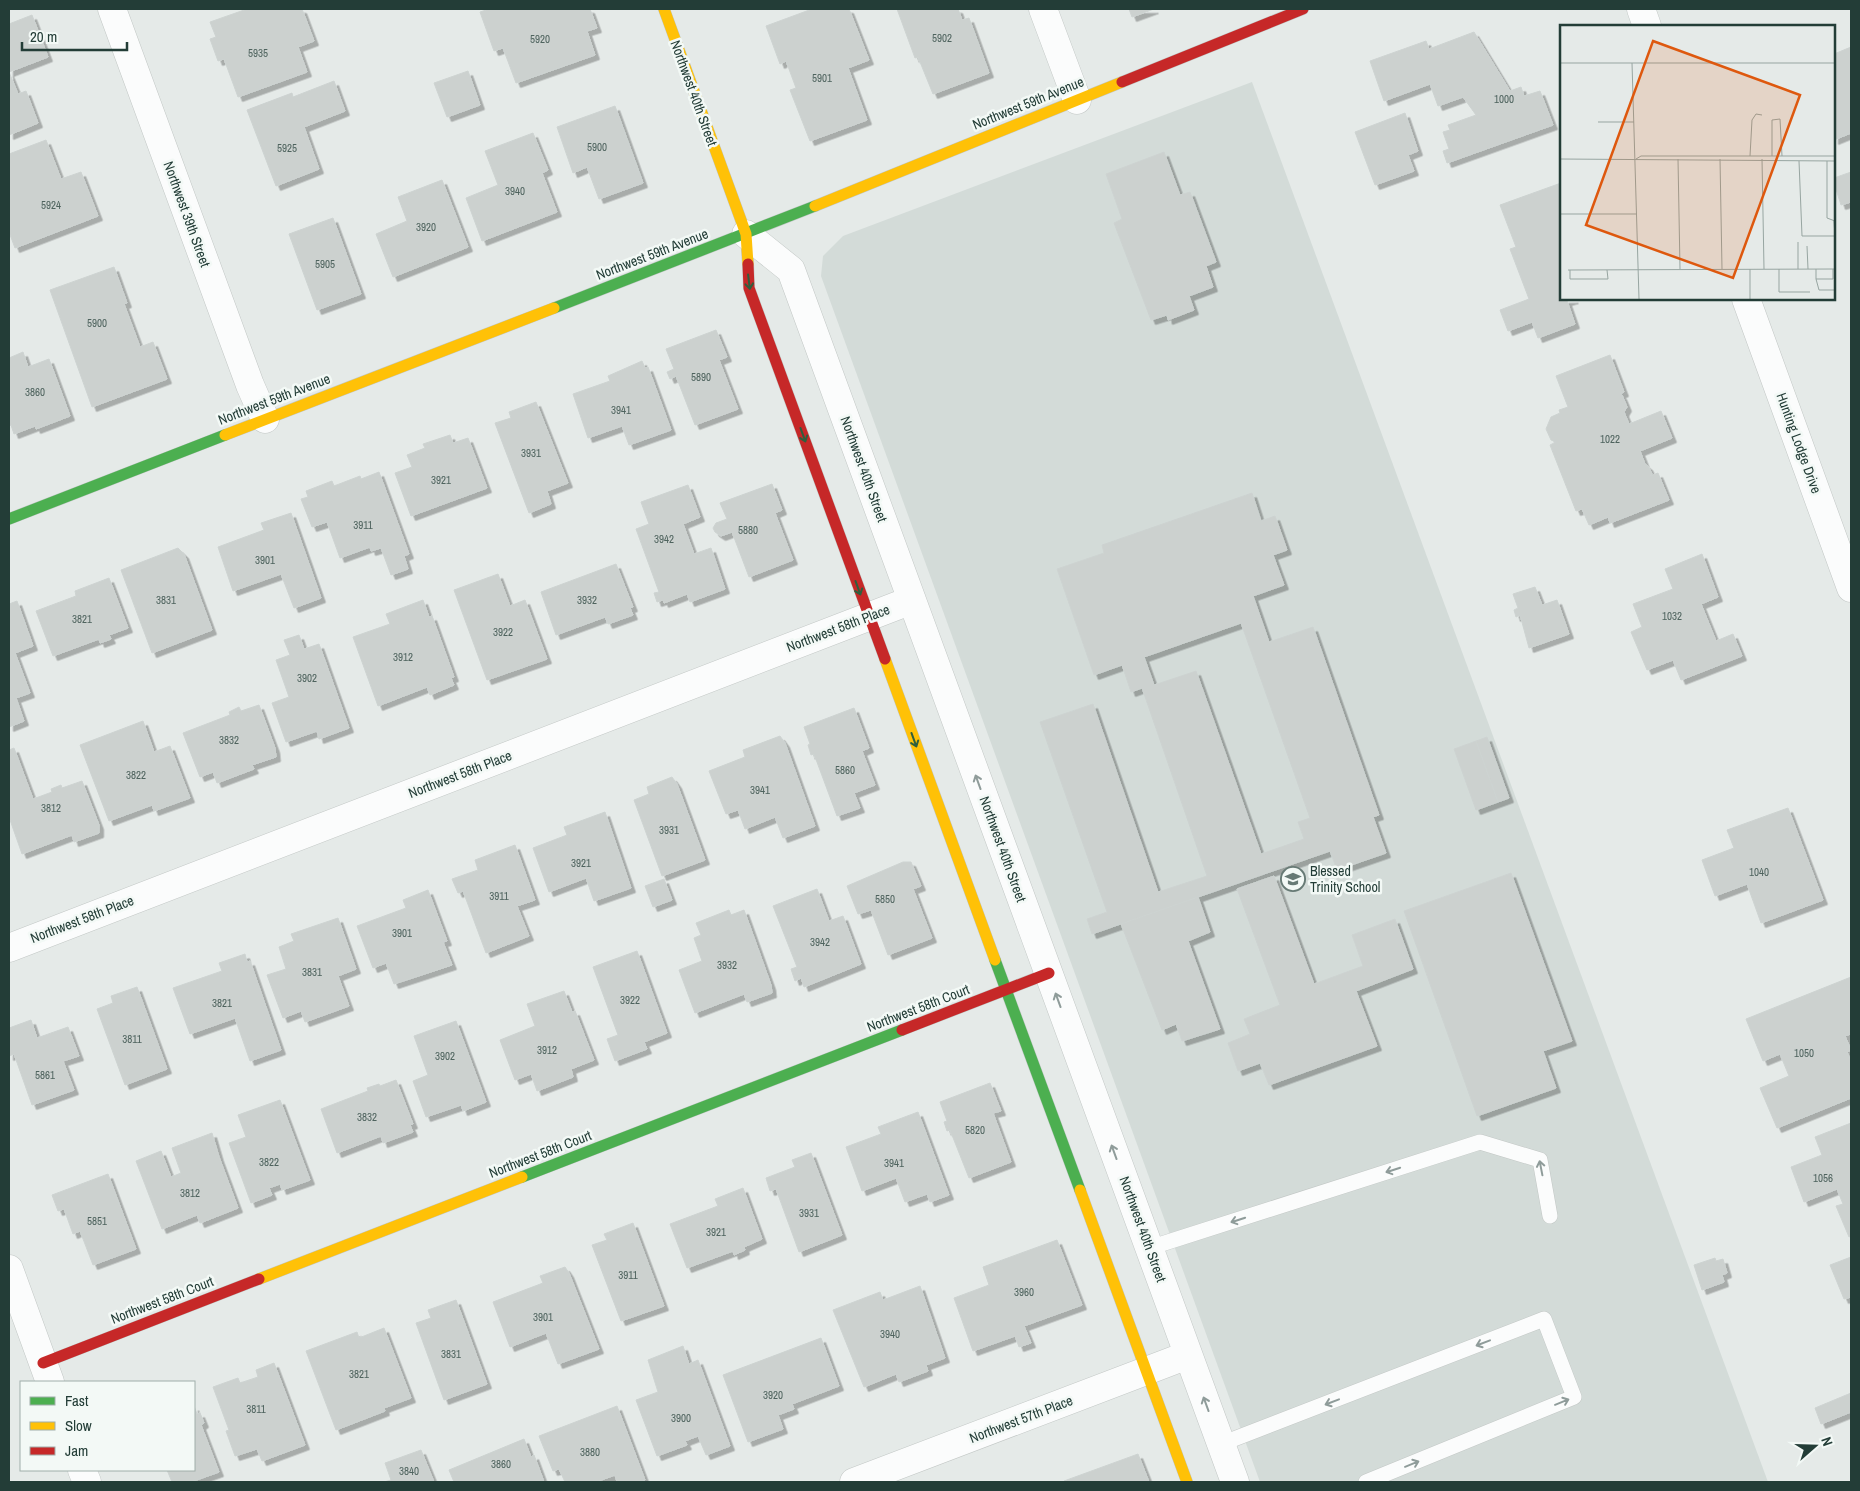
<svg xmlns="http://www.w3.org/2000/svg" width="1860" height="1491" viewBox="0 0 1860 1491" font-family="'Archivo Narrow',sans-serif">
<defs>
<filter id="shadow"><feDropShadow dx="4.5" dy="4.5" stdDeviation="0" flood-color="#0004"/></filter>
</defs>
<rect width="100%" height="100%" fill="#e5eae8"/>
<!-- built -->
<path fill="#d3dbd8" d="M1252,82L1768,1482H1260L821,276L823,256L843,236Z"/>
<!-- building -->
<path fill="#ccd1cf" stroke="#cdd3d1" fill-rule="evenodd" filter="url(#shadow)" d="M247,9H302L314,41L298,47L307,72L238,97L224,59L218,61L210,39L216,37L210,22Z
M489,9H590L597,28L587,31L595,55L516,83L503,48L494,51L480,12Z
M812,9H849L869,60L848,68L867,120L810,141L790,90L796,88L786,61L780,64L766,26Z
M897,9H958L962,20L969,18L989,73L933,94L918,57L915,58Z
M1129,9H1154L1132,17Z
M32,15L48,57L9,72L18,94L26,91L38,123L9,135V24Z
M1474,32L1510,91L1521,87L1524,96L1540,91L1553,125L1447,163L1443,151L1449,149L1443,132L1450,130L1448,125L1476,115L1463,97L1438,106L1430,84L1384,101L1370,61L1426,41L1429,49Z
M1851,47V133L1834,140V54Z
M468,71L480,105L447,117L434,83Z
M334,81L345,111L304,127L319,169L276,186L247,110L292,93L293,97Z
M615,106L643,183L599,199L587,167L573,173L557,127Z
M1405,113L1418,151L1408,155L1414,171L1375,185L1355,132Z
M533,133L548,170L542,173L557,212L482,241L466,198L498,185L485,151Z
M46,140L61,179L81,172L98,216L15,248L9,232V154Z
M1164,152L1180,195L1190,192L1216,262L1206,266L1213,287L1189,296L1194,310L1168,320L1167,315L1151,320L1114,223L1122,219L1106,174Z
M1851,172V202L1841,205L1834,183V178Z
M442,180L468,247L393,277L376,234L407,221L398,197Z
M1561,183V299H1574L1567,301L1575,324L1538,338L1532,322L1508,331L1500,310L1529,299L1510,249L1516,247L1500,205Z
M333,218L361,294L317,310L289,234Z
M114,267L127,303L124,304L140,347L153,342L167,379L92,407L50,290Z
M716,330L727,357L719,360L738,409L695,425L676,376L670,379L667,372L674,369L666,349Z
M23,352L28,367L49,359L70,416L36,429L35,426L14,434L11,425L9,426V358Z
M1610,355L1624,392L1620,394L1622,395L1627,407L1624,412L1629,424L1661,411L1672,438L1640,451L1645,464L1648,466L1652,474L1650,476L1658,473L1669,500L1610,523L1608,517L1589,525L1582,509L1576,511L1550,445L1556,442L1551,440L1546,429L1551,417L1560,413L1559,410L1568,407L1556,376Z
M642,361L645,368L648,367L671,430L629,445L622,426L588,438L573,394L610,381L608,376Z
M536,402L568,483L547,491L551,504L529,513L495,423L511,418L509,412Z
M450,435L453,443L468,438L487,488L411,516L395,473L412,467L407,455L425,448L423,444Z
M379,472L409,554L404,556L408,569L391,575L381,548L371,551L370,547L340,558L327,522L312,527L301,499L308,497L306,491L332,481L334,486L360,476L361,479Z
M772,484L782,510L775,513L793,560L749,577L732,532L721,536L715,532L713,528L716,523L727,519L720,503Z
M688,485L700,517L683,524L694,554L711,548L725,589L690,602L687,594L664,603L663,600L657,602L654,593L659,592L636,529L649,524L641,502Z
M1252,493L1261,521L1275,516L1287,550L1273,555L1284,585L1253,596L1269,642L1313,627L1379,815L1373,817L1386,853L1337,870L1330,851L1092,934L1087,919L1107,912L1040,722L1093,704L1158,892L1207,876L1142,688L1131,692L1122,665L1094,675L1057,569L1104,553L1102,545ZM1241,623L1310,818L1298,822L1304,839L1261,854L1196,671L1154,685L1144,657Z
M291,513L321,598L294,608L281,574L233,591L218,547L264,530L261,523Z
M178,548L184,554L212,630L152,653L121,570Z
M1702,554L1718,597L1701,604L1716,641L1733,634L1742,656L1681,680L1673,660L1647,670L1631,632L1642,627L1633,604L1673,589L1665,569Z
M616,564L633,607L630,608L633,615L608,624L605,617L556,635L541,592Z
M498,574L510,606L525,600L547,659L487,680L454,590Z
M109,578L128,628L109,635L111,639L100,643L99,639L53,656L36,611L76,596L75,591Z
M1535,587L1542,605L1557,600L1569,634L1529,648L1520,615L1516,617L1514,610L1518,608L1513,594Z
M423,600L429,617L432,616L454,677L451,678L454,685L430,695L427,687L378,706L353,637L390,624L386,614Z
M17,601L33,646L15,653L30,693L16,698L24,721L9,727V604Z
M299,635L304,649L319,644L349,728L319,739L317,731L286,742L272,703L289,697L276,660L290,655L284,640Z
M259,705L275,748L276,757L252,765L254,769L217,783L213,772L200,777L183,733L230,715L229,712L239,707L241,711Z
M854,708L869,748L862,751L875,785L854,793L860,808L837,816L814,754L811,755L808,745L810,744L804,727Z
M143,721L154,752L170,746L190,798L154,811L152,805L109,821L80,745Z
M780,736L785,743L815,826L783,838L775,817L745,829L738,810L726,814L709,771L745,757L743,750Z
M1487,737L1509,798L1498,802L1476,741Z
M1476,741L1498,802L1476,810L1454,749Z
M14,748L33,799L52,792L51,789L61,785L62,788L82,781L99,825V833L74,842L72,835L22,854L9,817V750Z
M672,777L677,784L705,860L662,876L634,800L649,794L647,787Z
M1788,808L1823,900L1761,923L1747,884L1715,896L1702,860L1734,848L1727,830Z
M605,812L631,888L594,901L586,878L549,892L533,848L567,835L564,827Z
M515,845L535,900L517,906L529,936L486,953L463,891L458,893L452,879L478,870L475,860Z
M903,862H911L921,886L913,889L932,938L888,955L871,910L858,914L847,886Z
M1511,873L1572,1041L1543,1051L1556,1088L1477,1116L1404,911Z
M1274,876L1314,984L1363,966L1352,935L1395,919L1413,969L1356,991L1377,1046L1269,1085L1260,1063L1238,1071L1228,1043L1250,1034L1244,1019L1280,1005L1237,889Z
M664,879L672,900L653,907L645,886Z
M817,889L829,921L843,916L861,964L804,987L801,978L795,981L791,969L797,967L773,906Z
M428,890L447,941L443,942L452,965L394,984L386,963L373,968L357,926L406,908L403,900Z
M1198,897L1210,932L1188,941L1220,1029L1182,1041L1176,1024L1162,1030L1121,924Z
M729,910L731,915L744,910L771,985L772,993L747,1002L744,994L695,1013L679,970L702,961L694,938L701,935L696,923Z
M338,918L356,969L338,976L349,1006L305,1022L301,1011L283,1018L267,975L286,969L279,947L294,941L291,934Z
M637,951L667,1033L644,1042L647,1049L615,1061L607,1039L618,1035L593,967Z
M245,954L247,962L250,961L281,1050L250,1061L235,1018L190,1034L173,988L222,971L219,963Z
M1851,977V1034L1845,1036L1851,1050L1847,1052L1851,1061V1098L1777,1128L1760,1088L1789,1076L1780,1054L1763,1061L1746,1019Z
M137,987L167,1069L125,1085L97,1009L113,1003L111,996Z
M564,991L572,1012L575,1011L594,1060L571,1069L573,1077L537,1091L531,1074L515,1080L500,1040L535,1026L527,1004Z
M31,1020L37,1038L68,1027L79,1056L63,1061L74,1090L32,1105L14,1054L9,1056V1028Z
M456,1021L486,1102L463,1111L461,1105L426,1117L413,1081L428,1075L414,1036Z
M396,1080L413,1124L410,1125L413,1132L383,1143L381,1136L337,1153L321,1109L368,1091L367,1088L379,1084L380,1086Z
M990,1083L1001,1111L993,1113L1011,1162L969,1178L950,1130L947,1131L944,1122L947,1121L940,1102Z
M280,1100L310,1180L282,1190L280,1184L269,1188L272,1195L251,1203L229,1143L246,1137L238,1115Z
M918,1112L949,1195L930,1202L927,1194L905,1202L896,1178L862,1191L846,1147L881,1134L878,1127Z
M1851,1123V1236L1849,1237L1836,1206L1843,1204L1837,1189L1804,1202L1791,1167L1822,1155L1815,1137Z
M212,1133L219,1157L238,1208L200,1223L197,1215L162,1229L136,1161L161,1151L171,1177L181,1173L172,1148Z
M811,1153L842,1235L799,1252L776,1189L770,1191L766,1178L795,1167L792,1160Z
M108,1174L136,1249L93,1265L80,1231L73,1234L64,1209L58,1211L52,1195Z
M743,1188L762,1239L744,1247L745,1250L734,1255L733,1251L687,1268L670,1224L718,1206L715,1199Z
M633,1223L664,1306L621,1321L592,1245L607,1240L604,1234Z
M1057,1240L1082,1305L1024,1326L1031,1343L1019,1347L1015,1336L973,1351L954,1298L989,1285L983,1267Z
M1851,1257V1297L1844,1299L1830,1265Z
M1715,1258L1716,1261L1723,1259L1727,1273L1722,1275L1724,1282L1702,1290L1694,1265Z
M565,1267L569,1273L599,1349L558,1364L546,1333L510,1347L493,1302L543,1283L540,1276Z
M920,1286L945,1358L926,1365L928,1371L899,1382L896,1374L864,1387L833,1310L880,1292L883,1300Z
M456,1300L487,1384L444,1400L416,1323L431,1318L428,1310Z
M384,1328L411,1398L384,1408L385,1411L336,1430L306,1351L357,1332L359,1338Z
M821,1338L839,1386L792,1404L794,1409L778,1415L783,1429L748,1442L723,1375Z
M683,1346L689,1364L698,1360L730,1446L706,1455L698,1436L685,1441L687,1445L657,1456L636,1400L658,1392L648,1360Z
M274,1363L305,1445L262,1461L257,1449L235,1456L226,1431L229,1430L213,1387L238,1378L240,1383L258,1377L256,1370Z
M1851,1393V1412L1821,1424L1815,1408Z
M194,1406L197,1414L200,1413L204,1423L201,1425L219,1472L191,1482H172L167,1470H194Z
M617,1406L645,1480L639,1482H617L615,1475L596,1482H565L559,1469L553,1471L539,1436Z
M524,1439L531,1457L534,1455L544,1482H454L449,1470Z
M421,1450L434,1482H384L391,1480L385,1463Z
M1138,1454L1149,1482H1065L1064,1481Z"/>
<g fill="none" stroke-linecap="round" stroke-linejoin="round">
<defs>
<path id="lane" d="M1149,1248L1480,1142L1540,1160L1550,1216
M1221,1444L1544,1319L1574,1397L1366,1482"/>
<path id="street" d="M112,9L250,385L265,419
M1043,9L1077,100
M1641,9L1647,26
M746,234L791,270L1235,1482
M1746,299L1851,588
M9,948L912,600
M9,1269L50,1382
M82,1470L87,1482
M854,1482L1188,1355"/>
<path id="fast" d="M554,308L815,206
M9,519L225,435
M995,960L1080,1190
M522,1177L902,1030"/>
<path id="slow" d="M664,9L746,234L748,264
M815,206L1122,82
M225,435L554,308
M885,659L995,960
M1080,1190L1187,1482
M259,1279L522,1177"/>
<path id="jam" d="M1122,82L1303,9
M748,264L749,288L885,659
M902,1030L1049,973
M43,1363L259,1279"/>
</defs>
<!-- lane casing -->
<use href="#lane" stroke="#c2c7c5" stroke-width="16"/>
<!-- street casing -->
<use href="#street" stroke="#c2c7c5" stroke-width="29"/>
<!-- fast casing -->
<use href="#fast" stroke="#c0c7c5" stroke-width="12"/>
<!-- slow casing -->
<use href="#slow" stroke="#c0c7c5" stroke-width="12"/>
<!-- jam casing -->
<use href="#jam" stroke="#c0c7c5" stroke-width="12"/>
<!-- lane -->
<use href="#lane" stroke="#fbfcfc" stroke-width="15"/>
<!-- street -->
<use href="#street" stroke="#fbfcfc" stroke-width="28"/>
<!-- fast -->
<use href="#fast" stroke="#4caf50" stroke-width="11"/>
<!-- slow -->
<use href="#slow" stroke="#ffc107" stroke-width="11"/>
<!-- jam -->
<use href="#jam" stroke="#c62828" stroke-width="11"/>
</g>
<!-- one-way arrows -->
<defs><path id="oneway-shaft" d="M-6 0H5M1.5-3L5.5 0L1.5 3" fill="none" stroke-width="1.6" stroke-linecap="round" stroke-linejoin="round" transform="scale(1.25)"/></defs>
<g stroke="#2f5f3e">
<use href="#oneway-shaft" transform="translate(749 282) rotate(83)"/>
<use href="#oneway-shaft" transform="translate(803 435) rotate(70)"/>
<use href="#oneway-shaft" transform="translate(858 588) rotate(70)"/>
<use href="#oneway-shaft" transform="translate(914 740) rotate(70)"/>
</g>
<g stroke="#8f9c9a">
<use href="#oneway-shaft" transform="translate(978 782) rotate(-110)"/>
<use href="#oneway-shaft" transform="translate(1058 1000) rotate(-110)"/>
<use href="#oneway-shaft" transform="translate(1114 1152) rotate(-110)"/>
<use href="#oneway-shaft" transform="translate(1541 1168) rotate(-101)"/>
<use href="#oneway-shaft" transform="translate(1393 1170) rotate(162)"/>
<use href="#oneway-shaft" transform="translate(1238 1220) rotate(162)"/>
<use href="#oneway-shaft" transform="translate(1483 1343) rotate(159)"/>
<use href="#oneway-shaft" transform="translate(1332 1402) rotate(159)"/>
<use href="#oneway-shaft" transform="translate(1562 1402) rotate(-22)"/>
<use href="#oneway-shaft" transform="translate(1206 1404) rotate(-110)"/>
<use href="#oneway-shaft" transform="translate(1412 1464) rotate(-22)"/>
</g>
<!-- icons -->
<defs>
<symbol id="school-ring" viewBox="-11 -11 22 22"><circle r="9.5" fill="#f3f9f6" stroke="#677a75" stroke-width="1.5"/><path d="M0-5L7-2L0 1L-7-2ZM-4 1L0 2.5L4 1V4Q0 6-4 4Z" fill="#677a75"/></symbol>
</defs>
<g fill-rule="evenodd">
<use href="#school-ring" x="1279" y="865" width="28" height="28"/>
</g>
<g text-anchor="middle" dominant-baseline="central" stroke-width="5" stroke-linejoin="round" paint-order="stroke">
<!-- number labels -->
<g font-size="11" fill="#4e635e">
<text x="942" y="38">5902</text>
<text x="540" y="39">5920</text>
<text x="258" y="53">5935</text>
<text x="822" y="78">5901</text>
<text x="1504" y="99">1000</text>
<text x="597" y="147">5900</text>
<text x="287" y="148">5925</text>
<text x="515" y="191">3940</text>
<text x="51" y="205">5924</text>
<text x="426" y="227">3920</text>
<text x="325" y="264">5905</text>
<text x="97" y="323">5900</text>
<text x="701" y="377">5890</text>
<text x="35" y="392">3860</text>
<text x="621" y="410">3941</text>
<text x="1610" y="439">1022</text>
<text x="531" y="453">3931</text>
<text x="441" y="480">3921</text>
<text x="363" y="525">3911</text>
<text x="748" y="530">5880</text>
<text x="664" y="539">3942</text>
<text x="265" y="560">3901</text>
<text x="166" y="600">3831</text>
<text x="587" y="600">3932</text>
<text x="1672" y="616">1032</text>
<text x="82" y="619">3821</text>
<text x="503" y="632">3922</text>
<text x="403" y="657">3912</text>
<text x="307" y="678">3902</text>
<text x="229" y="740">3832</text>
<text x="845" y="770">5860</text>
<text x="136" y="775">3822</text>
<text x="760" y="790">3941</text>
<text x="51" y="808">3812</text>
<text x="669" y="830">3931</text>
<text x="581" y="863">3921</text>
<text x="1759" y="872">1040</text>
<text x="499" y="896">3911</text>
<text x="885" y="899">5850</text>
<text x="402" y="933">3901</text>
<text x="820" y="942">3942</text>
<text x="727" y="965">3932</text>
<text x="312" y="972">3831</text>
<text x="630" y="1000">3922</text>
<text x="222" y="1003">3821</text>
<text x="132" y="1039">3811</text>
<text x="547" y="1050">3912</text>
<text x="1804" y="1053">1050</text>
<text x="445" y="1056">3902</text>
<text x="45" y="1075">5861</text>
<text x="367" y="1117">3832</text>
<text x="975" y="1130">5820</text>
<text x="269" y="1162">3822</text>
<text x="894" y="1163">3941</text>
<text x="1823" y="1178">1056</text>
<text x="190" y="1193">3812</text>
<text x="809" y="1213">3931</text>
<text x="97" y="1221">5851</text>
<text x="716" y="1232">3921</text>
<text x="628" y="1275">3911</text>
<text x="1024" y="1292">3960</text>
<text x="543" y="1317">3901</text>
<text x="890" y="1334">3940</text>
<text x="451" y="1354">3831</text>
<text x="359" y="1374">3821</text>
<text x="773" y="1395">3920</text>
<text x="256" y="1409">3811</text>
<text x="681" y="1418">3900</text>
<text x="590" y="1452">3880</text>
<text x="501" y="1464">3860</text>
<text x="409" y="1471">3840</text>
</g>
<!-- street labels -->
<g font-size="14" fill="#233d37" stroke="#f3f9f6">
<text transform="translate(694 93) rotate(70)">Northwest 40th Street</text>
<text transform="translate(1028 103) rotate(-22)">Northwest 59th Avenue</text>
<text transform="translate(187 214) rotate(70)">Northwest 39th Street</text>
<text transform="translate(652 254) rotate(-21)">Northwest 59th Avenue</text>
<text transform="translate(274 399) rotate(-21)">Northwest 59th Avenue</text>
<text transform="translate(1799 443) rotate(70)">Hunting Lodge Drive</text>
<text transform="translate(864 469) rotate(70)">Northwest 40th Street</text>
<text transform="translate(838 628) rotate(-21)">Northwest 58th Place</text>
<text transform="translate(460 774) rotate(-21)">Northwest 58th Place</text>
<text transform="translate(1003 849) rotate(70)">Northwest 40th Street</text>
<text transform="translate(82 919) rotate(-21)">Northwest 58th Place</text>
<text transform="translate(918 1008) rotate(-21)">Northwest 58th Court</text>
<text transform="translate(540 1154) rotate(-21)">Northwest 58th Court</text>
<text transform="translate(1143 1229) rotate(70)">Northwest 40th Street</text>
<text transform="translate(162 1300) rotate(-21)">Northwest 58th Court</text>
<text transform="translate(1021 1419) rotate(-21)">Northwest 57th Place</text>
</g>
<!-- poi labels -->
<g font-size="14" fill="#233d37" stroke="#f3f9f6" text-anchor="start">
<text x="1310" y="871">Blessed<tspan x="1310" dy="16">Trinity School</tspan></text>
</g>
</g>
<!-- overview -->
<g transform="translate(1560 25)">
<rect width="275" height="275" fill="#e5eae8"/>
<path fill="none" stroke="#97a5a1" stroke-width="1" d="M0,38H275M72,38L79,274M38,97H74M190,131L192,95L196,89L202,90M212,131V95L220,94L222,131M0,134L275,136M76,134L81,131H275M118,134L120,244M160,134L162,244M202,134L204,244M239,136L242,211H274M267,136V193L275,196M0,189H77M274,196L275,211M238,217V244M247,221L248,244M190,244V274M219,244V267H250M256,244V254H273V244M8,245L275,244M10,245V254H48L47,245M256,254L259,265H275"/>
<path fill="#de580e" fill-opacity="0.15" stroke="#de580e" stroke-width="2.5" d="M93,16L240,70L173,253L26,200Z"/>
<rect width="275" height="275" fill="none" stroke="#233d37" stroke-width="2.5"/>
</g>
<!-- border -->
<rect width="1860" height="1491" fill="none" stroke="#233d37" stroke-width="20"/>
<!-- legend -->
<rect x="20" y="1381" width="175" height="90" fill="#f3f9f6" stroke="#a0aeaa"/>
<rect x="30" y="1397" width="25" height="8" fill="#4caf50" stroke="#a0aeaa"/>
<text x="65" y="1406" font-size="15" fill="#233d37">Fast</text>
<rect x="30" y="1422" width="25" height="8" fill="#ffc107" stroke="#a0aeaa"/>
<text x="65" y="1431" font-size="15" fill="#233d37">Slow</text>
<rect x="30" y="1447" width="25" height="8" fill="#c62828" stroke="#a0aeaa"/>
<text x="65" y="1456" font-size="15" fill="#233d37">Jam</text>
<!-- north arrow -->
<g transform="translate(1815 1446) rotate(70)" stroke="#f3f9f6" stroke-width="4" paint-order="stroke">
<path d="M0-4L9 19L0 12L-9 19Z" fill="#233d37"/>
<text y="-8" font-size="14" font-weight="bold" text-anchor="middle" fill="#233d37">N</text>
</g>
<!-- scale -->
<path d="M22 42v8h105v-8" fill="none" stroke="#233d37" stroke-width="2.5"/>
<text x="30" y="42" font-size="15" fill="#233d37" stroke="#f3f9f6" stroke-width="4" paint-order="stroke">20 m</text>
</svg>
